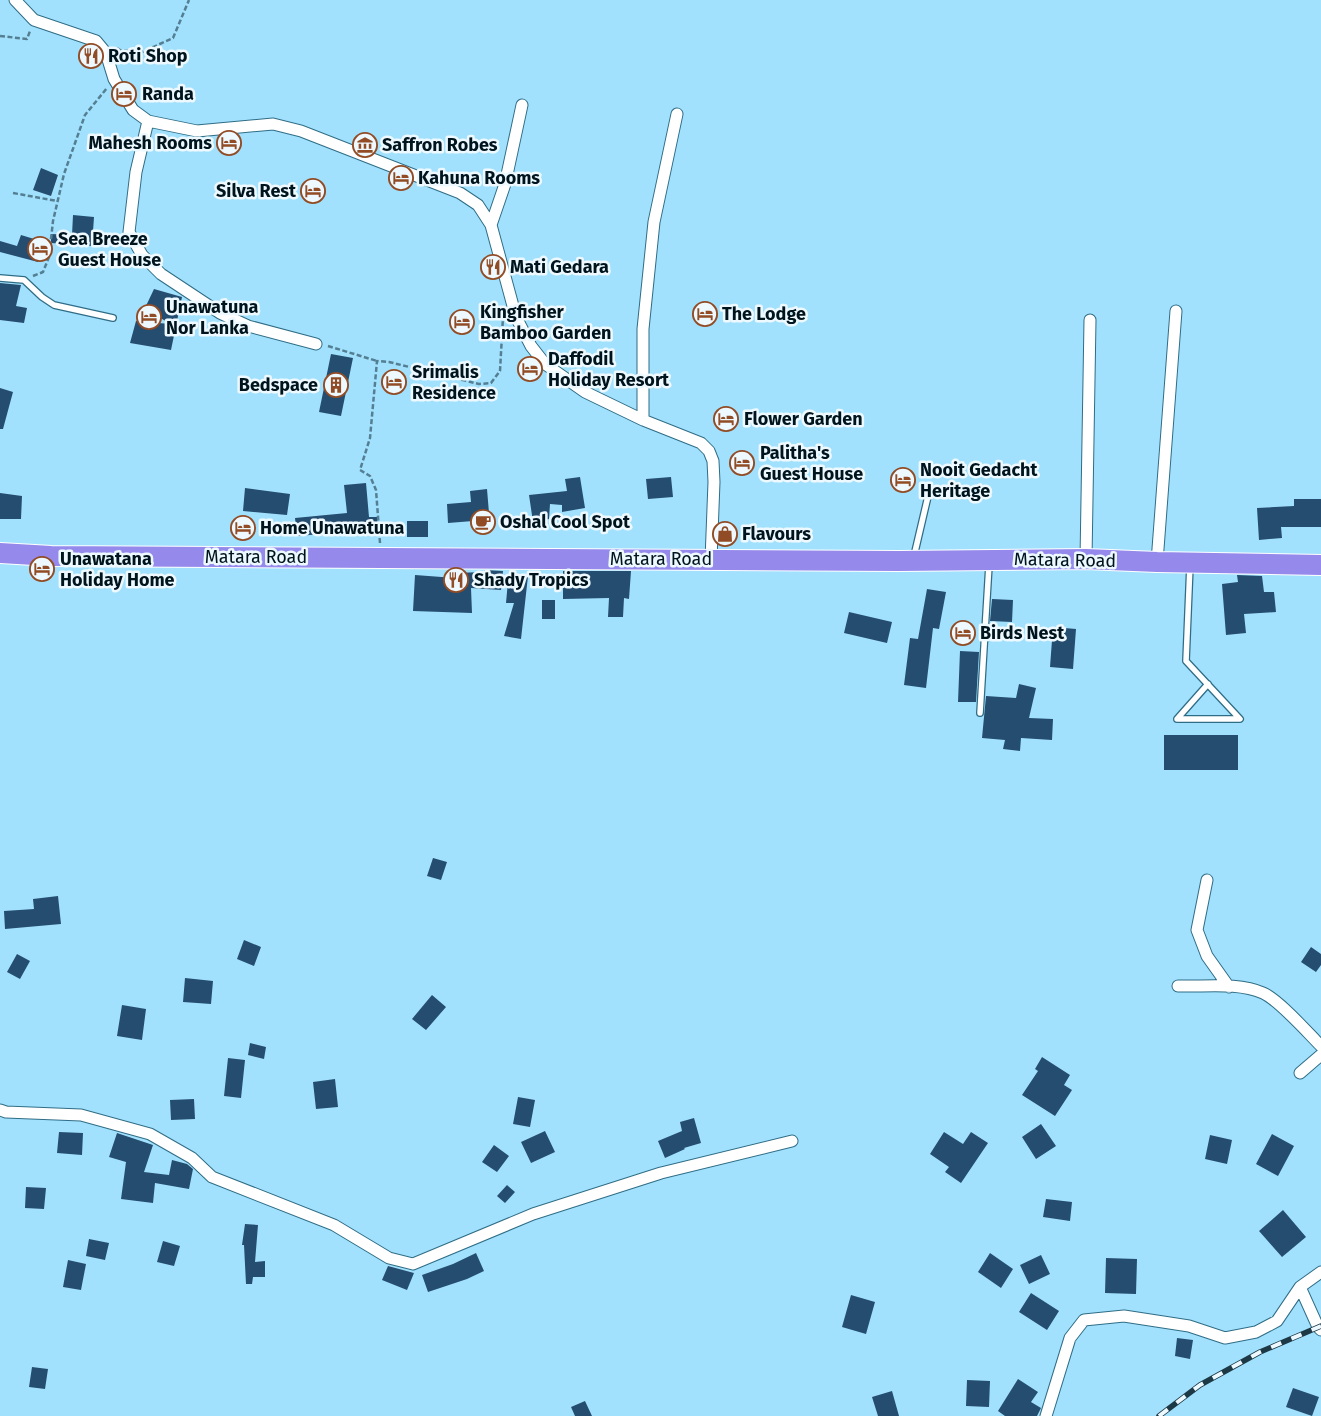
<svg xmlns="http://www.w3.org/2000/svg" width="1321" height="1416" viewBox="0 0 1321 1416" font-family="'Fira Sans',sans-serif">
<rect width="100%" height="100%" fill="#a2e1fd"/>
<!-- building -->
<path fill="#254d70" d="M41,168L58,175L51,196L33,190Z
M73,215L94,217L92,246L51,243V234L72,235Z
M21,235L44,242L38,262L0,252V241L17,246Z
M0,283L21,285L16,306L27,308L24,323L0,320Z
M154,289L182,297L171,350L130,343L136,321L170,324L145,308Z
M331,354L353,358L341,416L319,412Z
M0,388L13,392L3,429H0Z
M580,477L585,508L562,512V505L550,504L549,519L533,522L529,495L567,491L565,479Z
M671,477L673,497L648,499L646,479Z
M366,483L369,517H377L378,530L362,532L361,522L335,525L336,533L297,536L295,518L347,513L344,485Z
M245,488L290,494L287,515L243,511Z
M487,489L490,525L474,527L473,521L448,523L447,504L471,502L470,491Z
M0,493L22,496L21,519H0Z
M1294,499H1321V527H1281L1282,538L1259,540L1257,508L1294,506Z
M407,521H428V537H407Z
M484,570L503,571L501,590L471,588L472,613L413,611L415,575L455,578V573L484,572Z
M563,571H631L629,599L624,598L623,617H608L609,598L563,599Z
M522,575L528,576L521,639L504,636L514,603H506L508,581L520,582Z
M1237,575L1262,576L1264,592H1274L1276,612L1244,614L1246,633L1226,635L1222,584L1238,582Z
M927,589L946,592L939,629L933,628L926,688L904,685L910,638L918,639Z
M992,599L1013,600L1012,622L990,621Z
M542,600H555V619H542Z
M849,612L892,622L887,643L844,633Z
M1053,627L1076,629L1073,669L1050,667Z
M960,651L979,652L976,702H958Z
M1019,684L1036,688L1029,718L1053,719L1052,740L1021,738L1020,751L1003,749L1005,740L982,738L986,696L1016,698Z
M1164,735H1238V770H1164Z
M433,858L447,862L441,880L427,876Z
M58,896L61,924L5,929L4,911L34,909L33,899Z
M244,940L261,947L254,966L237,959Z
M1311,947L1321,954V965L1316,972L1301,962Z
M17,954L30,961L20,979L7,972Z
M185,978L213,981L211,1004L183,1002Z
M432,995L446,1007L426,1030L412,1019Z
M122,1005L146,1009L142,1040L117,1036Z
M250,1043L266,1047L264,1059L248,1055Z
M1042,1057L1070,1075L1064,1085L1072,1090L1055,1116L1022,1095L1038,1071L1035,1069Z
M228,1058L245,1060L241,1098L224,1096Z
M335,1079L338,1107L316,1109L313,1082Z
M518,1097L535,1100L530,1127L513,1124Z
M194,1099L195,1119L171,1120L170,1100Z
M694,1118L701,1143L684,1148L685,1149L665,1158L658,1141L682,1131L680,1122Z
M1041,1124L1056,1146L1036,1159L1022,1137Z
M545,1131L555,1152L531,1163L521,1142Z
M59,1132L83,1133L82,1155L57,1153Z
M944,1132L963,1144L971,1132L988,1143L961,1183L945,1172L949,1167L930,1154Z
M117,1133L153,1145L144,1172L169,1175L172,1160L187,1164L193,1169L189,1189L155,1183L153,1203L121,1199L126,1162L109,1157Z
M1272,1134L1294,1146L1278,1176L1256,1164Z
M1210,1135L1232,1140L1227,1164L1205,1159Z
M494,1145L509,1156L497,1172L482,1162Z
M507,1185L515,1192L505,1203L497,1196Z
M26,1187L46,1188L44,1209L25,1208Z
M1046,1199L1072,1202L1070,1221L1043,1217Z
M1283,1210L1306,1237L1282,1257L1259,1231Z
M245,1224L258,1225L255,1262L265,1261V1277H253L252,1284H246L244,1245H242Z
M89,1239L109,1243L105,1260L86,1256Z
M163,1241L180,1246L174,1266L157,1262Z
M476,1253L484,1271L467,1279L428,1292L422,1275L453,1264Z
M990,1253L1013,1269L1001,1288L978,1272Z
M1041,1255L1050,1274L1029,1284L1020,1265Z
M1106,1258L1137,1259L1136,1294L1105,1293Z
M68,1260L86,1264L81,1290L63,1287Z
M388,1266L414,1273L407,1290L382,1280Z
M1031,1293L1059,1311L1047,1330L1019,1312Z
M851,1295L875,1302L866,1334L842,1327Z
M1177,1338L1193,1340L1190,1359L1175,1356Z
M32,1367L48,1369L45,1389L29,1387Z
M1018,1379L1038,1392L1031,1402L1041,1408L1037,1416H1005L998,1411Z
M967,1380L990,1381L989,1407L966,1406Z
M1293,1388L1319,1397L1312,1416L1286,1407Z
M892,1391L899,1416H878L872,1397Z
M585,1401L592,1416H575L571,1407Z"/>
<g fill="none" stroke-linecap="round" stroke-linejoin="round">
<defs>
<path id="lane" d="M0,278L24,280L42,297L54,305L113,318
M914,556L929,492
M1190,565L1186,661L1240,719H1177L1208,684
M980,713L989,565"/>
<path id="street" d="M15,0L34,20L96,41L106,53L114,79L133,110L148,121L197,131L273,124L301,131L460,193L478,205L491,225L516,317L531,346L545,364L585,392L643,420L701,443L709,451L713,461L714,482L711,560
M148,121L136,172L129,232L142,255L161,274L220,313L248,326L316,344
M491,225L505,184L522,105
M643,420V329L654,222L677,114
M1086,559L1090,320
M1157,562L1176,311
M1207,880L1197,930L1207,956L1229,987
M1178,986C1205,987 1238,982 1263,993C1279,1000 1308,1033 1321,1046
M1300,1073L1321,1055
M0,1110L6,1112L81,1115L150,1134L192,1158L212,1177L334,1225L389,1258L413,1264L533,1214L661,1173L792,1141
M1300,1287L1318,1327L1321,1330
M1046,1416L1070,1338L1084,1320L1124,1316L1189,1326L1225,1338L1256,1332L1277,1321L1300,1287L1321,1272"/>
<path id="highway" d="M0,553L51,556L899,561L1086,559L1157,562L1321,565"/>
</defs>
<!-- lane casing -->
<use href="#lane" stroke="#2f6d86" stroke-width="8"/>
<!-- street casing -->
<use href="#street" stroke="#2f6d86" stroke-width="13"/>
<!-- highway casing -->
<use href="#highway" stroke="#fff" stroke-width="22"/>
<!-- path -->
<path stroke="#547f92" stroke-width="2.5" stroke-dasharray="5 2.5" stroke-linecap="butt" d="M0,36L27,39L30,31
M117,48L120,50L140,53L173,38L189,0
M13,193L57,201
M33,276L43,272L49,257L53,221L64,174L85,115L107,88
M328,346L377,361
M380,543L376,490L370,476L360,470L370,438L377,361L389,362L479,384L491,383L500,371L503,317"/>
<!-- lane -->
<use href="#lane" stroke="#fff" stroke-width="5.5"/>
<!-- street -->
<use href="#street" stroke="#fff" stroke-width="11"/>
<!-- highway -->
<use href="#highway" stroke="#958aeb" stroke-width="20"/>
<defs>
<path id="rail" d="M1159,1416L1200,1385L1260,1352L1321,1326"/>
</defs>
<!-- rail casing -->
<use href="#rail" stroke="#1d3946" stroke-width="5.5"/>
<!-- rail -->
<use href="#rail" stroke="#edf9ff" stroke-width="4" stroke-dasharray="11" stroke-linecap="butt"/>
</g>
<!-- icons -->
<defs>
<symbol id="restaurant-ring" viewBox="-11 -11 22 22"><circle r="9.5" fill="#edf9ff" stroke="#924c25" stroke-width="1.5"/><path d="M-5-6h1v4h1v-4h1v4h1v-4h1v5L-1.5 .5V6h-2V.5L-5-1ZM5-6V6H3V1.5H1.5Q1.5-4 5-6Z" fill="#924c25"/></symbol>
<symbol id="hotel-ring" viewBox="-11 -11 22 22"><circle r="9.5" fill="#edf9ff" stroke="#924c25" stroke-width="1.5"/><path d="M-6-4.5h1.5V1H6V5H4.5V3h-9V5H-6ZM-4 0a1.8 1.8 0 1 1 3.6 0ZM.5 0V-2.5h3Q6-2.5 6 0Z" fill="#924c25"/></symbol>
<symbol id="museum-ring" viewBox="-11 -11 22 22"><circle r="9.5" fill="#edf9ff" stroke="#924c25" stroke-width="1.5"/><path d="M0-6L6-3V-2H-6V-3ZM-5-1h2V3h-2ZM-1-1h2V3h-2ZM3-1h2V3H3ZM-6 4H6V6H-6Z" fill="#924c25"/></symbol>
<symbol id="building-ring" viewBox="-11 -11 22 22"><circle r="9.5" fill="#edf9ff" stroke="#924c25" stroke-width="1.5"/><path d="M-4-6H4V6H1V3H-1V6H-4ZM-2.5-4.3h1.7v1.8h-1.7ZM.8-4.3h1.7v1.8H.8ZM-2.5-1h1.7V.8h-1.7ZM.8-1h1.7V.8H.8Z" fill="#924c25"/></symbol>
<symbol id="cafe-ring" viewBox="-11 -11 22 22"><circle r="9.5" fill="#edf9ff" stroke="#924c25" stroke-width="1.5"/><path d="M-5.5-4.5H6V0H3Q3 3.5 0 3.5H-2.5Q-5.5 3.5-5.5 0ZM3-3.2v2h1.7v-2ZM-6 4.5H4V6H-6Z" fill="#924c25"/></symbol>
<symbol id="shop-ring" viewBox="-11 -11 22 22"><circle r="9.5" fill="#edf9ff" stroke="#924c25" stroke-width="1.5"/><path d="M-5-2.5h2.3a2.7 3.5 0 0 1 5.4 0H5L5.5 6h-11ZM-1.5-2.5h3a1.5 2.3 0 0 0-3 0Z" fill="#924c25"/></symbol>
</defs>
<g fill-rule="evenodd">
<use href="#restaurant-ring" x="77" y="42" width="28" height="28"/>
<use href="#hotel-ring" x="110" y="80" width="28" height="28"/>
<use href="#hotel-ring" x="215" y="129" width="28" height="28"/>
<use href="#museum-ring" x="351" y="131" width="28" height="28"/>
<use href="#hotel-ring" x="387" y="164" width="28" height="28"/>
<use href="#hotel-ring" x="299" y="177" width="28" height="28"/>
<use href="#hotel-ring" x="26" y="235" width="28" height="28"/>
<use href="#restaurant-ring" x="479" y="253" width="28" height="28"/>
<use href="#hotel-ring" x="691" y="300" width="28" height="28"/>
<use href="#hotel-ring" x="135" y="303" width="28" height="28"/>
<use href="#hotel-ring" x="448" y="308" width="28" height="28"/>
<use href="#hotel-ring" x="516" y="355" width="28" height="28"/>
<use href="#hotel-ring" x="380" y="368" width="28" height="28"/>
<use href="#building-ring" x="322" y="371" width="28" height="28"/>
<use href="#hotel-ring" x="712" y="405" width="28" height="28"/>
<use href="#hotel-ring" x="728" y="449" width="28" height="28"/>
<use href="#hotel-ring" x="889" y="466" width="28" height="28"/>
<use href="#cafe-ring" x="469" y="508" width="28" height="28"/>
<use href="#hotel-ring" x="229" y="514" width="28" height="28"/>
<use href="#shop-ring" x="711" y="520" width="28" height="28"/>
<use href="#hotel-ring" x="28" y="555" width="28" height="28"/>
<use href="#restaurant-ring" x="442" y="566" width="28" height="28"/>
<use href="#hotel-ring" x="949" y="619" width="28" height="28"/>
</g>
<g text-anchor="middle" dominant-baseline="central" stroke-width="5" stroke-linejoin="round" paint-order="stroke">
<!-- poi labels -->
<g font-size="18" font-weight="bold" fill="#00141e" stroke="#edf9ff" text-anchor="start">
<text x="108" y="56">Roti Shop</text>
<text x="142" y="94">Randa</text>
<text x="212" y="143" text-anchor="end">Mahesh Rooms</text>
<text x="382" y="145">Saffron Robes</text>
<text x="418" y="178">Kahuna Rooms</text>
<text x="296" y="191" text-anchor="end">Silva Rest</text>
<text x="58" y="239">Sea Breeze<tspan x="58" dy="21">Guest House</tspan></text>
<text x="510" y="267">Mati Gedara</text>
<text x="166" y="307">Unawatuna<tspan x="166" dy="21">Nor Lanka</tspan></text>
<text x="480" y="312">Kingfisher<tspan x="480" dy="21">Bamboo Garden</tspan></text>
<text x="722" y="314">The Lodge</text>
<text x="548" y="359">Daffodil<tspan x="548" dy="21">Holiday Resort</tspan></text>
<text x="412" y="372">Srimalis<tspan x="412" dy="21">Residence</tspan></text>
<text x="318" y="385" text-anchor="end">Bedspace</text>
<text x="744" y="419">Flower Garden</text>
<text x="760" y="453">Palitha's<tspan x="760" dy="21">Guest House</tspan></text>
<text x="920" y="470">Nooit Gedacht<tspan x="920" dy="21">Heritage</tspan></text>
<text x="500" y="522">Oshal Cool Spot</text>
<text x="260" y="528">Home Unawatuna</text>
<text x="742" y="534">Flavours</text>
<text x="60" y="559">Unawatana<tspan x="60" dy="21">Holiday Home</tspan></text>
<text x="474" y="580">Shady Tropics</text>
<text x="980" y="633">Birds Nest</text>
</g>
<!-- street labels -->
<g font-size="18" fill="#00141e" stroke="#edf9ff">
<text x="256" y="557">Matara Road</text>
<text x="661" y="559">Matara Road</text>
<text transform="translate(1065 560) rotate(1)">Matara Road</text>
</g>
</g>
</svg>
